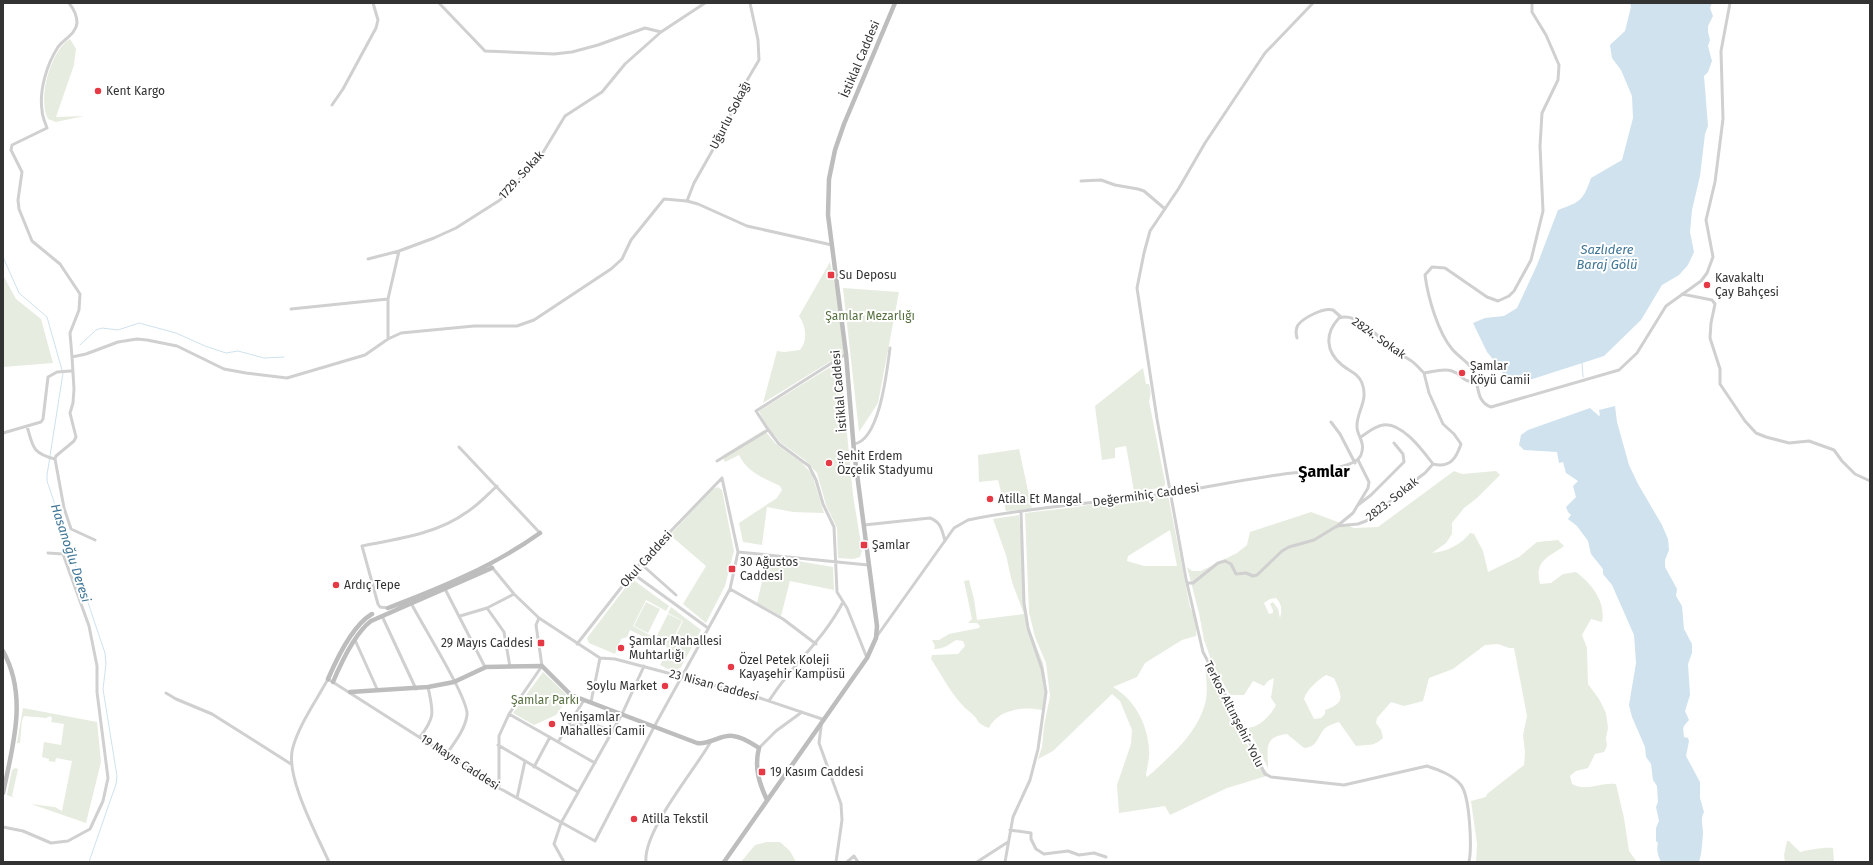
<svg xmlns="http://www.w3.org/2000/svg" width="1873" height="865" viewBox="0 0 1873 865" font-family="'Fira Sans',sans-serif">
<rect width="100%" height="100%" fill="#fff"/>
<!-- green -->
<path fill="#e6ecdf" fill-rule="evenodd" d="M70,39L76,49L74,65L56,117L84,116L56,122L48,119C37,99 51,50 70,39Z
M830,262L837,296L844,353L763,403L777,351L784,352L800,350C808,340 806,326 799,316Z
M3,275L16,299L41,319L53,363L3,367Z
M843,288L899,292L878,403L859,432Z
M840,361L853,495L862,550L860,557L853,559L838,558L837,528L826,505L817,473L805,460L781,443L766,425L759,411Z
M1143,368L1146,384H1149C1151,391 1151,395 1149,401L1165,482V485L1161,488L1134,491L1126,446L1115,448V458L1102,460L1095,406Z
M764,430L776,444L802,463L812,474L824,513L793,512L767,507L762,545L743,542L739,523L777,498L782,490L780,486C763,478 747,472 739,455L725,462L722,456Z
M1019,449L1032,509L1006,511L998,480L979,482L978,455Z
M1454,471L1462,474L1496,471L1500,475L1477,498L1464,508L1452,523V534L1446,543L1432,553C1446,552 1462,544 1470,533L1474,534L1483,551L1488,572L1519,557L1537,542L1558,540L1564,546C1548,558 1534,560 1540,584L1551,583L1563,574L1576,572C1592,584 1606,602 1602,622L1591,619L1582,635L1587,648L1588,684L1599,699L1606,713L1608,728L1606,738L1607,746L1604,752L1595,754L1588,768L1576,771L1570,776L1572,784C1587,792 1600,782 1616,784L1624,818L1629,851L1637,862H1476L1477,844L1471,801L1486,797L1487,794L1524,765L1525,752L1523,735L1527,716L1514,648H1509L1498,644L1485,645L1453,669L1429,678L1423,701L1404,706L1391,702L1377,718L1376,723L1381,730L1383,738C1374,747 1367,744 1356,746L1339,722C1333,724 1325,726 1322,732C1316,741 1316,747 1304,748L1287,734C1263,737 1268,748 1268,768L1248,728C1260,727 1271,715 1276,705L1271,698L1274,678L1268,681L1264,686L1253,681L1244,695H1230L1213,665L1204,640L1199,613L1187,567L1192,571H1201L1237,553L1247,545L1250,532L1311,512L1354,528L1378,527ZM1276,598C1282,604 1282,610 1280,618L1278,609L1273,602L1270,604L1273,610V613L1269,614L1264,603L1270,599ZM1326,675L1334,678C1342,696 1346,703 1325,710V714L1321,718L1314,719L1304,699C1307,689 1318,680 1326,675Z
M718,487L722,490L734,551L725,586L706,623L683,604L706,566L670,535L713,489Z
M1159,492L1168,495L1190,607C1195,617 1197,625 1196,636L1182,640L1145,663L1137,677L1113,687C1135,700 1148,725 1149,750C1150,758 1147,767 1146,775L1147,777L1153,772C1173,753 1195,735 1204,707C1209,694 1206,678 1205,664C1211,674 1218,684 1223,694C1234,718 1250,758 1270,775L1227,788L1170,815L1165,806L1119,813L1117,785L1131,744L1132,730L1120,701L1112,694L1053,751L1038,759L1042,747L1044,726L1050,696L1046,663L1035,637L1029,612L1025,513L1077,507ZM1170,530L1177,566H1144L1127,561L1128,556Z
M1019,515L1022,551V584L1029,628L1043,663L1046,682V697L1042,710C1024,706 998,709 989,728C975,723 980,720 971,713C953,699 944,678 931,659L932,655L958,654L965,646L963,641L956,640C949,645 943,649 934,649L935,646L932,640H939L949,634L979,628L980,626L977,623H968L972,619L964,581L969,580L974,599L977,620L1024,614L1012,582L1006,555L993,519Z
M768,556L833,567L834,590L790,581L781,616L757,603Z
M632,579L669,606L666,611L646,600L633,626L653,637L652,640L648,641V639L630,630L627,637L621,639L615,654L589,643L587,638Z
M646,602L660,609L648,633L634,626Z
M671,607L701,630L681,667L676,671L668,669L660,665L668,649L666,646L654,641L655,638L671,646L683,621L668,613Z
M668,614L682,621L670,645L656,638Z
M543,672L569,697L556,715L534,725L513,713Z
M23,708L97,722L101,762L86,823L31,804L55,807L62,811L72,761L56,758L55,762L49,761V759L42,757L44,742L61,745L64,724L51,722L52,718L50,716L46,718L24,716L22,720L20,743H17Z
M15,768L18,769L12,796L15,798L7,795L12,770Z
M1787,841H1789L1800,852C1808,850 1825,847 1833,848L1834,862H1785L1784,855Z
M767,842H780L790,851L796,862H741L755,845Z"/>
<!-- water -->
<path fill="#cfe2ee" d="M1630,3H1712L1710,8L1713,16L1708,26V32L1710,40L1708,46L1712,61L1708,72L1704,76L1708,126L1705,134L1700,176L1692,210L1690,232L1694,252L1688,265L1679,275L1662,285L1641,320L1604,356L1511,386L1506,381L1500,368L1487,352L1473,323L1485,318L1504,316L1517,308L1537,265L1558,210C1580,202 1583,201 1591,178L1622,160L1633,118L1632,96L1621,70L1612,58L1610,45L1625,31L1631,7Z
M1615,406L1617,422L1629,465L1638,484L1662,525L1668,539L1669,550L1665,560V567L1677,589L1676,596L1682,606L1684,629L1692,644V653L1688,664L1690,695L1685,711L1689,720C1682,728 1683,726 1684,737L1688,738L1689,741L1686,756L1700,782V798L1704,812C1700,820 1703,825 1703,834C1702,843 1702,853 1699,862H1661C1658,856 1656,849 1658,843L1656,841V828L1659,821L1656,807L1658,802L1657,786L1653,780L1651,764L1646,757L1645,747L1632,717L1629,705L1636,663L1634,635L1612,585L1603,574V569L1591,554L1588,541L1577,526L1568,519L1571,515L1568,512L1566,507L1576,497L1573,486L1578,481L1566,473L1563,462L1559,463L1557,452L1524,450L1519,445L1521,435L1528,430L1590,408L1599,416L1600,415L1599,410Z"/>
<g fill="none" stroke-linecap="round" stroke-linejoin="round">
<!-- stream -->
<path stroke="#cfe2ee" stroke-width="1" d="M3,257L19,293L47,317L62,370
M80,345L96,330L102,328L118,330L139,323L176,333L205,346L226,353L238,351L264,358L284,357
M1582,362L1583,377
M63,373L47,475V481L105,653L106,664L103,689L117,776L116,784L89,862"/>
<!-- street -->
<path stroke="#d0d0d0" stroke-width="3" d="M69,3C73,8 77,16 77,23C76,34 64,39 58,47C47,64 39,90 42,110C42,116 45,122 47,128L12,145L11,150L22,172L18,200L19,209L32,241L60,264L80,294L79,310L70,333L72,357
M439,3L485,51L554,54L572,52L598,45L645,28L661,32
M1313,3L1265,53L1205,143L1179,188L1150,231L1144,253L1137,288L1157,419L1186,579L1203,652L1229,702L1231,710L1237,717L1265,774L1271,777L1344,785L1427,766C1439,770 1453,775 1461,785C1470,797 1472,847 1469,862
M1532,3V12L1546,35L1559,65L1558,80L1542,113L1540,146L1543,211L1531,260L1514,291L1509,296L1498,301L1487,297L1445,268L1432,267L1425,275C1428,298 1438,332 1452,349C1458,356 1465,360 1470,366C1481,379 1473,401 1491,407L1619,370L1637,353L1666,306L1701,281L1707,273L1713,257L1706,220L1715,182L1723,119L1721,51L1730,3
M332,105L343,89L376,28L378,20L373,3
M1081,181L1101,180L1115,185L1138,189L1144,191L1165,209
M687,201L694,183L724,130L739,94L759,60L758,40L750,3
M368,259L399,251L434,238L456,228L500,200L539,159L565,116L602,92L625,64L661,32L705,3
M1682,294L1712,300L1715,304L1711,323L1710,338L1720,369V384L1745,421L1756,433L1766,437L1789,443L1809,441L1834,450L1842,461L1855,474L1870,481
M291,309L388,299
M1297,338C1296,334 1295,329 1298,325C1303,318 1324,307 1333,310L1341,317
M388,339V299L399,251
M846,354L756,411L767,428L779,444L809,466L816,480L823,504L834,527L837,592L847,608L867,658
M1424,373L1429,393L1443,424L1454,434L1461,444C1456,459 1450,468 1433,464
M1331,422L1340,434L1355,463
M27,426C33,447 32,453 55,459
M3,433L41,422L43,419L48,377L57,372L71,371
M1361,437C1368,432 1375,426 1383,425C1402,422 1423,451 1433,464
M854,444C880,440 887,370 890,348
M459,447L540,533
M717,461L768,430
M722,478L738,552
M1358,505L1371,495L1404,462L1403,454L1394,443
M864,525L930,518C941,522 942,530 945,541
M1336,527L1353,513L1368,488L1369,482L1358,460
M95,540L71,529L64,508L55,459L56,456L74,441L76,437L70,413L73,403L74,389L72,357L86,354L118,342L137,339L147,340L177,346L224,369L246,373L287,378L365,355L388,339L401,333L474,326H517L534,320L611,269L622,259L631,240L664,199L687,201L698,204L747,226L832,245
M640,563L676,595
M491,566L514,594L539,618L600,658L615,659L751,695L822,719L819,743L841,804L842,820L836,862
M632,573L708,628
M1187,583H1193L1218,563L1225,561L1231,564L1236,574L1246,573L1253,576L1257,575L1282,551L1289,547L1314,540L1337,526L1358,524L1366,521L1377,514L1402,490L1425,473L1433,464
M444,587L485,667
M730,589L783,619L816,644
M411,603C421,623 469,699 467,715C465,730 454,743 446,755
M388,608L380,607L378,604L362,546C397,539 437,534 467,512C478,505 487,495 497,486
M487,608L504,632L510,667
M382,616L416,689
M460,616L487,608L514,594
M877,636L954,528L968,520C1035,506 1104,503 1171,493C1215,486 1258,476 1302,472C1316,470 1355,469 1361,455C1366,442 1357,436 1357,427C1356,412 1369,401 1362,383C1358,373 1349,371 1342,365C1325,351 1325,333 1339,318C1358,312 1378,337 1391,348C1396,353 1404,356 1410,360C1415,363 1419,368 1424,373C1432,372 1443,368 1452,371C1464,375 1460,382 1477,382
M355,640L377,689
M577,644L642,561L722,478
M166,693L176,699L212,714L291,764
M769,701C792,664 823,641 843,602
M591,702L600,658
M509,714L595,763
M569,726L590,723L612,731
M420,737C436,716 433,712 428,687
M558,742L584,700
M498,745L578,792
M759,748L776,731L802,712
M534,767L550,737
M499,788V736L509,714L542,666L536,625L539,618
M517,798L525,761
M3,827L23,831L51,843L68,841L90,829L103,801L108,778L97,692V666L89,626L63,554L48,553
M1010,830L1031,833V839L1036,849L1044,854L1068,851L1079,855L1094,853L1106,857
M329,862C317,835 284,775 293,747C300,723 316,701 328,679L499,788L595,841L654,727L730,589L738,552L868,565
M564,862L554,844L561,823L622,714L644,666
M646,862C643,831 694,771 710,743
M847,862L854,856L858,862
M977,862L1008,842
M1005,862L1013,817L1030,780L1038,749L1046,692L1042,669L1028,628L1024,603L1021,512"/>
<!-- secondary -->
<path stroke="#bdbdbd" stroke-width="4.5" d="M388,608C441,588 494,566 540,533
M3,651C28,696 13,745 3,793
M328,679C337,658 353,625 372,614
M333,682C341,663 355,633 371,621L492,568
M350,692L428,687L454,682L486,667L542,666L571,695L697,743C710,745 721,734 733,736C743,737 751,743 759,748C754,767 759,783 767,800
M724,862L867,658L876,638L877,626L854,451L846,354L828,215L829,179L835,150L844,124L895,3"/>
</g>
<!-- markers -->
<g fill="#e63946" stroke="#fff" stroke-width="1.5">
<circle cx="98" cy="91" r="4"/>
<rect x="827" y="271" width="8" height="8" rx="2"/>
<circle cx="1707" cy="285" r="4"/>
<circle cx="1462" cy="373" r="4"/>
<circle cx="829" cy="463" r="4"/>
<circle cx="990" cy="499" r="4"/>
<rect x="860" y="541" width="8" height="8" rx="2"/>
<rect x="728" y="565" width="8" height="8" rx="2"/>
<circle cx="336" cy="585" r="4"/>
<rect x="537" y="639" width="8" height="8" rx="2"/>
<circle cx="621" cy="648" r="4"/>
<circle cx="731" cy="667" r="4"/>
<circle cx="665" cy="686" r="4"/>
<circle cx="552" cy="724" r="4"/>
<rect x="758" y="768" width="8" height="8" rx="2"/>
<circle cx="634" cy="819" r="4"/>
</g>
<g text-anchor="middle" dominant-baseline="central" stroke-width="4" stroke-linejoin="round" paint-order="stroke">
<!-- street labels -->
<g font-size="12" fill="#333" stroke="#fff">
<text transform="translate(860 59) rotate(-67)">İstiklal Caddesi</text>
<text transform="translate(730 115) rotate(-63)">Uğurlu Sokağı</text>
<text transform="translate(521 175) rotate(-48)">1729. Sokak</text>
<text transform="translate(1379 338) rotate(35)">2824. Sokak</text>
<text transform="translate(839 391) rotate(-95)">İstiklal Caddesi</text>
<text transform="translate(1146 495) rotate(-8)">Değermihiç Caddesi</text>
<text transform="translate(1392 499) rotate(-38)">2823. Sokak</text>
<text transform="translate(646 559) rotate(-48)">Okul Caddesi</text>
<text transform="translate(714 685) rotate(15)">23 Nisan Caddesi</text>
<text transform="translate(1234 714) rotate(63)">Terkos Altınşehir Yolu</text>
<text transform="translate(460 762) rotate(33)">19 Mayıs Caddesi</text>
</g>
<!-- poi labels -->
<g font-size="12" fill="#333" stroke="#fff" text-anchor="start">
<text x="106" y="91">Kent Kargo</text>
<text x="839" y="275">Su Deposu</text>
<text x="1715" y="278">Kavakaltı<tspan x="1715" dy="14">Çay Bahçesi</tspan></text>
<text x="1470" y="366">Şamlar<tspan x="1470" dy="14">Köyü Camii</tspan></text>
<text x="837" y="456">Şehit Erdem<tspan x="837" dy="14">Özçelik Stadyumu</tspan></text>
<text x="998" y="499">Atilla Et Mangal</text>
<text x="872" y="545">Şamlar</text>
<text x="740" y="562">30 Ağustos<tspan x="740" dy="14">Caddesi</tspan></text>
<text x="344" y="585">Ardıç Tepe</text>
<text x="629" y="641">Şamlar Mahallesi<tspan x="629" dy="14">Muhtarlığı</tspan></text>
<text x="533" y="643" text-anchor="end">29 Mayıs Caddesi</text>
<text x="739" y="660">Özel Petek Koleji<tspan x="739" dy="14">Kayaşehir Kampüsü</tspan></text>
<text x="657" y="686" text-anchor="end">Soylu Market</text>
<text x="560" y="717">Yenişamlar<tspan x="560" dy="14">Mahallesi Camii</tspan></text>
<text x="770" y="772">19 Kasım Caddesi</text>
<text x="642" y="819">Atilla Tekstil</text>
</g>
<!-- park labels -->
<g font-size="12" fill="#56703f" stroke="#fff">
<text x="870" y="316">Şamlar Mezarlığı</text>
<text x="545" y="700">Şamlar Parkı</text>
</g>
<!-- water labels -->
<g font-size="13" font-style="italic" fill="#3f7597" stroke="#fff">
<text x="1607" y="249">Sazlıdere<tspan x="1607" dy="15">Baraj Gölü</tspan></text>
<text transform="translate(71 553) rotate(72)">Hasanoğlu Deresi</text>
</g>
<!-- district labels -->
<g font-size="16" font-weight="bold" fill="#000" stroke="#fff">
<text x="1324" y="471">Şamlar</text>
</g>
</g>
<!-- border -->
<rect width="1873" height="865" fill="none" stroke="#333333" stroke-width="8"/>
</svg>
